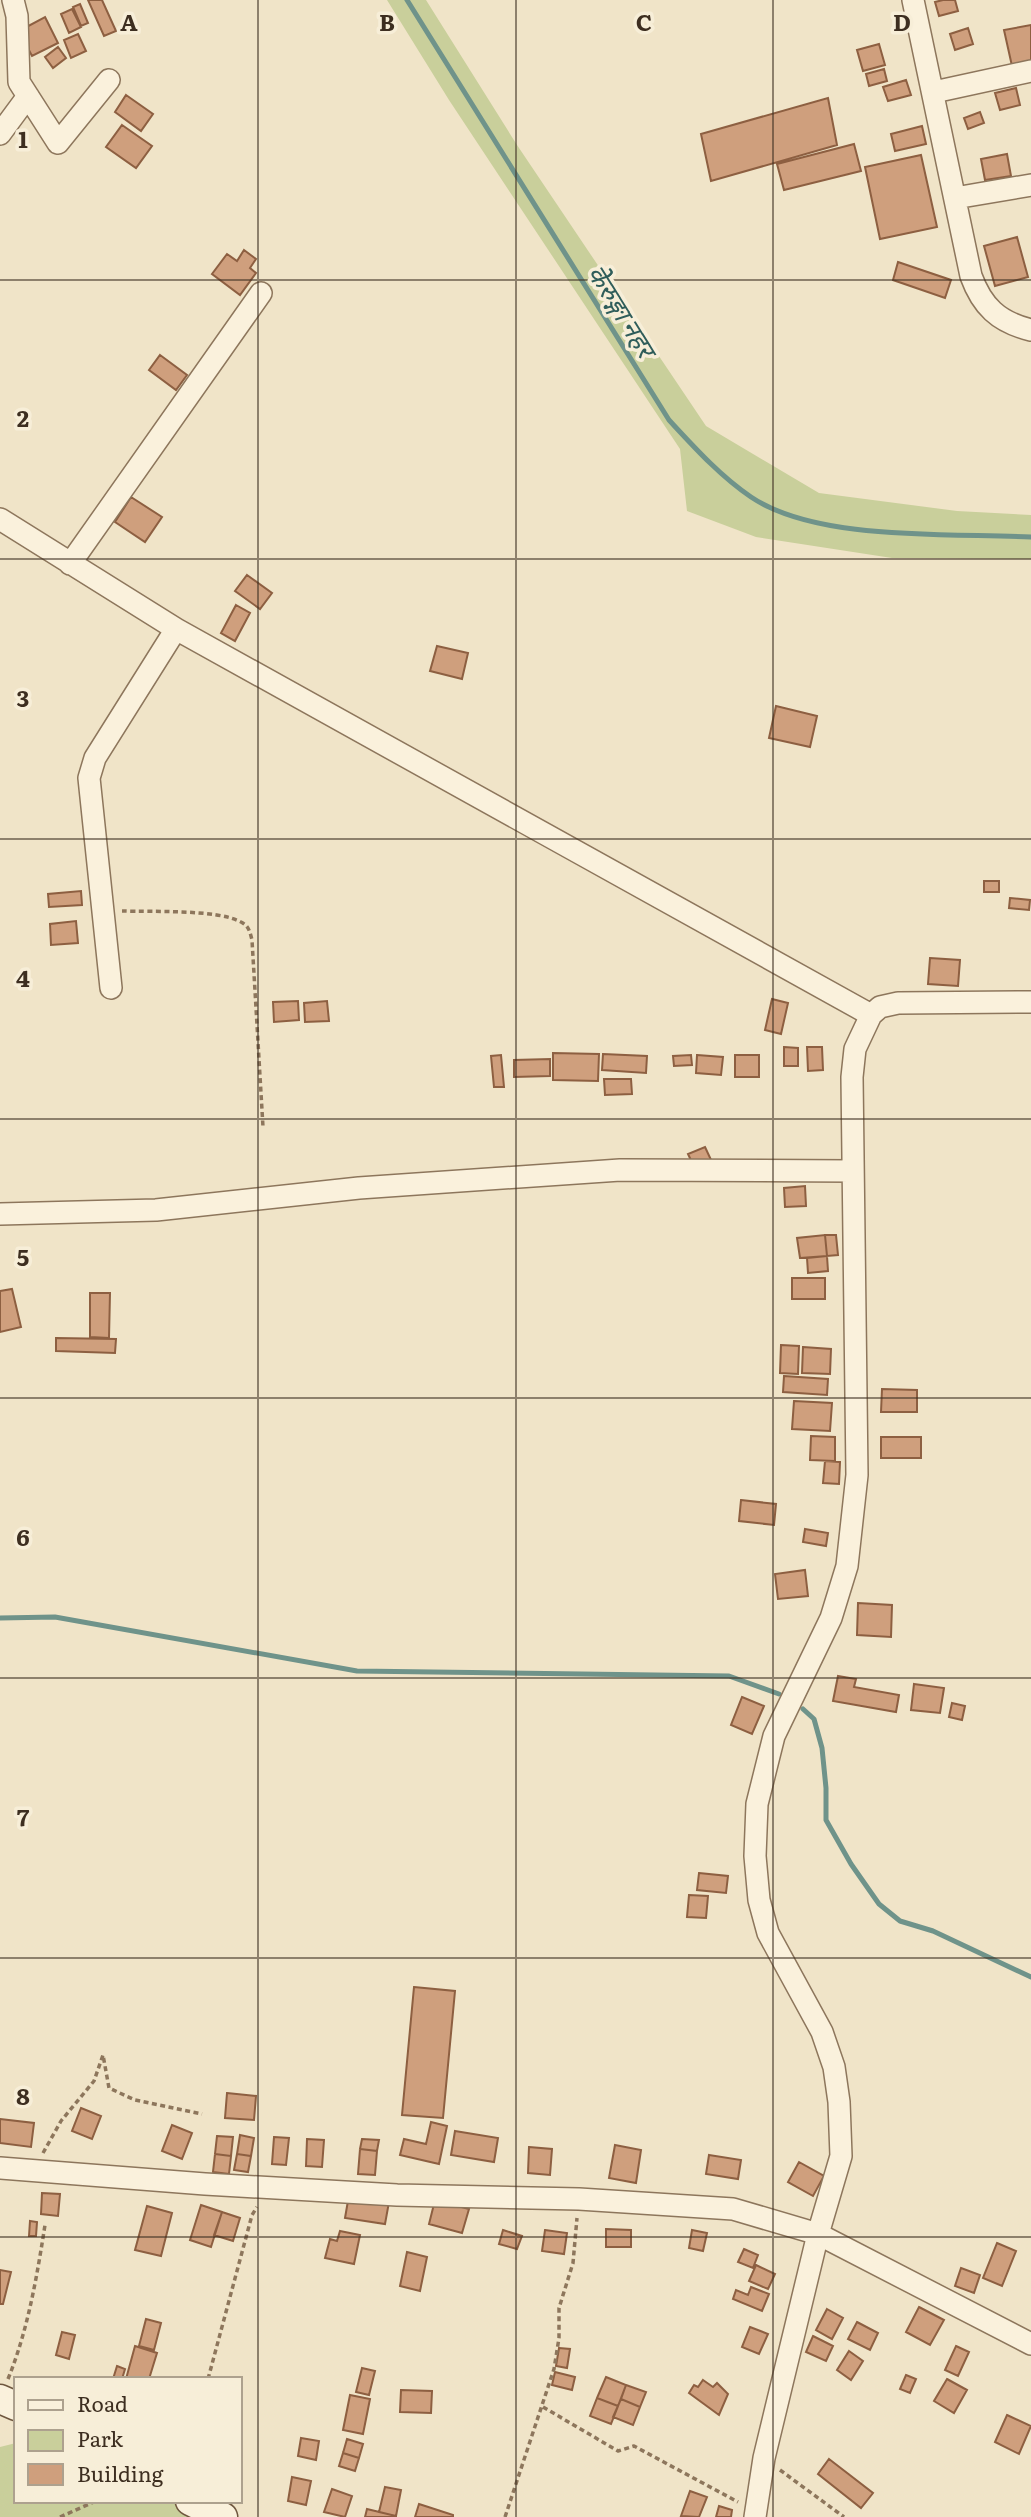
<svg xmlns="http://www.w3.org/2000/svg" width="1031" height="2517" viewBox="0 0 1031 2517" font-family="Literata,'Noto Sans Devanagari',serif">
<rect width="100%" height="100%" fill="#f0e4c8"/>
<!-- green -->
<path fill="#c9cf9b" d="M387,0H426L517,145L706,426L819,493L957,511L1031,515V559L892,558L756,537L687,511L680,449L449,100Z
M16,2443V2501H190L223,2517H0V2447Z"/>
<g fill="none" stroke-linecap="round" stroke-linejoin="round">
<!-- stream -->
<path stroke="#6f938a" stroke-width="5" d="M407,0L669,420C694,447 720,476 751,497C818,542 952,533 1031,537
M0,1618L55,1617L357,1671L729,1676L779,1694
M803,1709L814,1719L822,1748L826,1788V1820L851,1864L879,1904L900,1921L933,1931L1031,1977"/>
</g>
<!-- building -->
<path fill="#cf9f7d" stroke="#8d5f41" stroke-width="2" d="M88,0H102L116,31L104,36Z
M943,0H955L958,11L939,16L935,2Z
M80,4L88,23L81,26L73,7Z
M72,9L81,27L69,33L61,14Z
M45,17L58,43L32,56L19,31Z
M1031,25V61L1012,66L1004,30Z
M968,28L973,44L955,50L950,34Z
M78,34L86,51L71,58L64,40Z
M879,44L885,65L863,71L857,50Z
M58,47L66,58L53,68L45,57Z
M884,69L887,81L869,86L866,74Z
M906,80L911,95L888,101L883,87Z
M1016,88L1020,105L1000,110L995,93Z
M126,95L153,114L141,131L115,112Z
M828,98L837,145L711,181L701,134Z
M980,112L984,123L968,129L964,118Z
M122,125L152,146L136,168L106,147Z
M922,126L926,144L895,151L891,134Z
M854,144L861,171L784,190L777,164Z
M1007,154L1011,176L985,180L981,159Z
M921,155L937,227L880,239L865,167Z
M1017,237L1028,277L995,286L984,246Z
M244,250L256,259L250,268L256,273L240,295L212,274L227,254L237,261Z
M898,262L951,280L945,298L893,280Z
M160,355L187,375L176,390L149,370Z
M131,497L162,517L145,542L115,522Z
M247,575L272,593L260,609L235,591Z
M236,605L250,613L235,641L221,633Z
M437,646L468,653L462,679L430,671Z
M776,706L817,716L810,747L769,738Z
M984,881H999V892H984Z
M81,891L82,905L49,907L48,894Z
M1010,898L1030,900L1029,910L1009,908Z
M76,921L78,943L51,945L50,924Z
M930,958L960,960L958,986L928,984Z
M772,999L788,1003L781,1034L765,1030Z
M298,1001L299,1020L274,1022L273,1002Z
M327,1001L329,1021L305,1022L304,1003Z
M784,1047L798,1048V1066H784Z
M807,1047H822L823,1070L808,1071Z
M553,1053L599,1054L598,1081L553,1080Z
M603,1054L647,1056L646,1073L602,1070Z
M501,1055L504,1087H494L491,1056Z
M691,1055L692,1065L674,1066L673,1056Z
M697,1055L723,1057L721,1075L696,1073Z
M735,1055H759V1077H735Z
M550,1059V1076L514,1077V1060Z
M604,1079H631L632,1094L605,1095Z
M705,1147L712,1162L695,1169L688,1154Z
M805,1186L806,1206L785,1207L784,1188Z
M825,1235H836L838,1255L827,1256Z
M825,1235L827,1256L800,1258L797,1238Z
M827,1256L828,1271L808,1273L807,1258Z
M792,1278H825V1299H792Z
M12,1289L21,1327L0,1332V1291Z
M90,1293H110L109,1338L90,1337Z
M56,1338L116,1339L115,1353L56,1351Z
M781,1345L799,1346L798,1374L780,1373Z
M803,1347L831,1349L830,1374L802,1373Z
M784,1376L828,1379L827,1395L783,1392Z
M882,1389L917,1390V1412H881Z
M794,1401L832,1403L830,1431L792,1429Z
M811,1436L835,1437V1461L810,1460Z
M881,1437H921V1458H881Z
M825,1461L840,1462L839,1484L823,1483Z
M741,1500L776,1504L774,1525L739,1521Z
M805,1529L828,1533L826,1546L803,1542Z
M805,1570L808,1596L778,1599L775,1574Z
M858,1603L892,1605L891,1637L857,1635Z
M838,1676L856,1679L854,1687L899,1695L896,1712L833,1701Z
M914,1684L944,1688L940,1713L911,1710Z
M742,1697L764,1706L752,1734L731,1725Z
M952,1703L965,1706L962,1720L949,1717Z
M699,1873L728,1876L726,1893L697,1890Z
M689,1895L708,1896L706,1918L687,1917Z
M414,1987L455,1991L443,2118L402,2115Z
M227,2093L256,2096L254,2120L225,2118Z
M81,2108L101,2116L92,2139L72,2131Z
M0,2119L34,2123L31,2147L0,2143Z
M431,2122L447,2126L439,2164L400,2155L404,2139L426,2144Z
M172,2125L192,2133L182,2159L162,2151Z
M455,2131L498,2138L494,2162L451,2155Z
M240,2135L254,2138L251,2156L237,2154Z
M217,2136L233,2137L231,2156L215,2154Z
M274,2137L289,2138L286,2165L272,2164Z
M307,2139L324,2140L322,2167L306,2166Z
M362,2139L379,2140L377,2151L360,2149Z
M615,2145L641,2150L636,2183L609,2178Z
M529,2147L552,2149L550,2175L528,2173Z
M360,2149L377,2151L375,2175L358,2174Z
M215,2154L231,2156L229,2174L213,2172Z
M237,2154L251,2156L248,2172L234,2170Z
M709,2155L741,2160L738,2179L706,2174Z
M799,2162L824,2176L813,2196L788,2182Z
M42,2193L60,2194L58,2216L41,2214Z
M349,2195L389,2202L385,2224L345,2218Z
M435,2200L469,2209L462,2233L429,2224Z
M201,2205L222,2212L211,2247L190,2240Z
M147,2206L172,2213L161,2256L135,2250Z
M222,2212L240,2218L233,2241L214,2235Z
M30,2221L37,2222L36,2236H29Z
M606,2229L631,2230V2247H606Z
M503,2230L522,2236L517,2249L499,2244Z
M545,2230L567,2233L564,2254L542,2251Z
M692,2230L707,2233L703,2251L689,2248Z
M340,2231L360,2235L354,2264L325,2258L330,2239L337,2241Z
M997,2243L1016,2251L1002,2286L983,2278Z
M744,2249L758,2255L753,2268L738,2262Z
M407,2252L427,2257L420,2291L400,2286Z
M756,2265L775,2274L768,2289L749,2281Z
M961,2268L980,2275L974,2293L955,2286Z
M0,2270L11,2272L3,2304H0Z
M751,2287L769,2294L762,2311L733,2299L736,2290L748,2295Z
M919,2307L944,2320L930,2345L906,2332Z
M827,2309L843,2318L832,2339L816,2330Z
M146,2319L161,2323L154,2350L139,2346Z
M857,2322L878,2333L870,2350L848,2339Z
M750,2327L768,2334L759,2354L742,2347Z
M62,2332L75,2335L69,2359L56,2355Z
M813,2336L833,2346L826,2361L806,2352Z
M135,2346L157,2353L149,2379H126Z
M956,2346L969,2352L958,2376L945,2370Z
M559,2348L570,2349L567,2368L556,2366Z
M849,2351L863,2361L851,2380L837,2370Z
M117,2366L125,2369L122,2379H113Z
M362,2368L375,2371L369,2395L356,2392Z
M555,2372L575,2377L572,2390L552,2385Z
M906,2375L916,2379L910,2393L900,2389Z
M606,2377L626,2385L618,2406L597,2398Z
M947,2379L967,2390L954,2413L934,2401Z
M703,2380L713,2387L717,2383L728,2394L719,2415L689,2393L694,2385L698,2387Z
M626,2385L646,2392L640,2407L621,2399Z
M401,2390L432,2391L431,2413L400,2412Z
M350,2395L370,2399L363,2434L343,2430Z
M597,2398L618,2406L611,2424L590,2416Z
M621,2399L640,2407L633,2425L613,2417Z
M1007,2415L1031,2426L1019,2454L995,2442Z
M301,2438L319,2441L316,2460L298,2456Z
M347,2439L363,2444L359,2458L343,2453Z
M343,2453L359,2458L355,2471L339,2466Z
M829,2459L873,2493L861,2508L818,2474Z
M292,2477L311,2481L306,2505L288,2501Z
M385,2487L401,2490L396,2516L379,2512Z
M332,2489L352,2496L345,2517L324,2512Z
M690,2491L707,2497L699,2517L681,2516Z
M419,2504L453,2515V2517H415Z
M719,2506L732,2510L731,2517H716Z
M367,2509L396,2516V2517H365Z"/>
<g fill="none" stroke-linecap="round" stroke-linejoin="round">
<defs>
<path id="minor" d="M13,0L17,16L19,82L58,143L109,80
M913,0L971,276C982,306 998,322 1031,330
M934,92L1031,71
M0,134L28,96
M955,198L1031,185
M0,519L176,629L871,1015
M70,564L261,293
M111,988L89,778L95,758L176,629
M0,1214L156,1210L359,1188L620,1170L852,1171
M0,2168L205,2184L397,2195L579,2199L733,2209L818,2234L1031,2344
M755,2517L764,2458L818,2234L841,2156L839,2102L834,2067L822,2032L768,1933L759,1900L755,1856L757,1804L774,1736L831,1618L847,1566L857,1475L852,1077L855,1049L871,1015L880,1007L898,1003L1031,1002"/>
<path id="secondary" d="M0,2399L16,2406
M190,2501L223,2517"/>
</defs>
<!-- minor casing -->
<use href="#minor" stroke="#8d765c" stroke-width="24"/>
<!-- secondary casing -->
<use href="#secondary" stroke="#6f573f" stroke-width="31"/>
<!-- path -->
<path stroke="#8d765c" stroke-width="3.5" stroke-dasharray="5 3.5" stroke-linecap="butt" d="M122,911C152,912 217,909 241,922C249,926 250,932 252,940L263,1127
M43,2153L61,2121L94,2081L103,2055L109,2088L135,2100L202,2114
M8,2379C28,2330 37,2276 45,2225
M208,2379L252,2215L257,2207
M543,2407L618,2451L634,2446L738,2502
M780,2470L844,2517
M60,2517L96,2501
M505,2517L554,2369L559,2338V2308L573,2263L577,2218"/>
<!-- minor -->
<use href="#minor" stroke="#faf1dc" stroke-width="21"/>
<!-- secondary -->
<use href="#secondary" stroke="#faf1dc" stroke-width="28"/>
</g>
<!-- grid -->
<path fill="none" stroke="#3d2e20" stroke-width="2" stroke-opacity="0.55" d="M258,0V2517M516,0V2517M773,0V2517M0,280H1031M0,559H1031M0,839H1031M0,1119H1031M0,1398H1031M0,1678H1031M0,1958H1031M0,2237H1031"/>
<g text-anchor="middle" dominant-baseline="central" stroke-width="7" stroke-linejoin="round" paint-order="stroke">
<!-- water labels -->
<g font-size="26" font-style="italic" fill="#2f5d5a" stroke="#f7eed8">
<text transform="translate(623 310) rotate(58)">केेरुङ्गा नहर</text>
</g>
</g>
<g font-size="23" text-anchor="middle" font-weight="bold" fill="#3d2e20" stroke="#f7eed8" stroke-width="7" stroke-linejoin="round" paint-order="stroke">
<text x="129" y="31">A</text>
<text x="387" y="31">B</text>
<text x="644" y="31">C</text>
<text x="902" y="31">D</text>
<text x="23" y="148">1</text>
<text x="23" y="427">2</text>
<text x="23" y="707">3</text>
<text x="23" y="987">4</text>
<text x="23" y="1266">5</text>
<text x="23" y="1546">6</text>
<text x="23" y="1826">7</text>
<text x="23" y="2105">8</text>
</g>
<!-- legend -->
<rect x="14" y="2377" width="228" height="126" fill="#f7eed8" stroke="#ada18e" stroke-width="2"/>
<rect x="28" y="2400" width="35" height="10" fill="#faf1dc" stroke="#ada18e" stroke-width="2"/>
<text x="77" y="2412" font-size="21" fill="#3d2e20">Road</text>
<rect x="28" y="2430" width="35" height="21" fill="#c9cf9b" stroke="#ada18e" stroke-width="2"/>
<text x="77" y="2447" font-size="21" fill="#3d2e20">Park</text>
<rect x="28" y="2464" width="35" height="21" fill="#cf9f7d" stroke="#ada18e" stroke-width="2"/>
<text x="77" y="2482" font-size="21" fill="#3d2e20">Building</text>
</svg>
